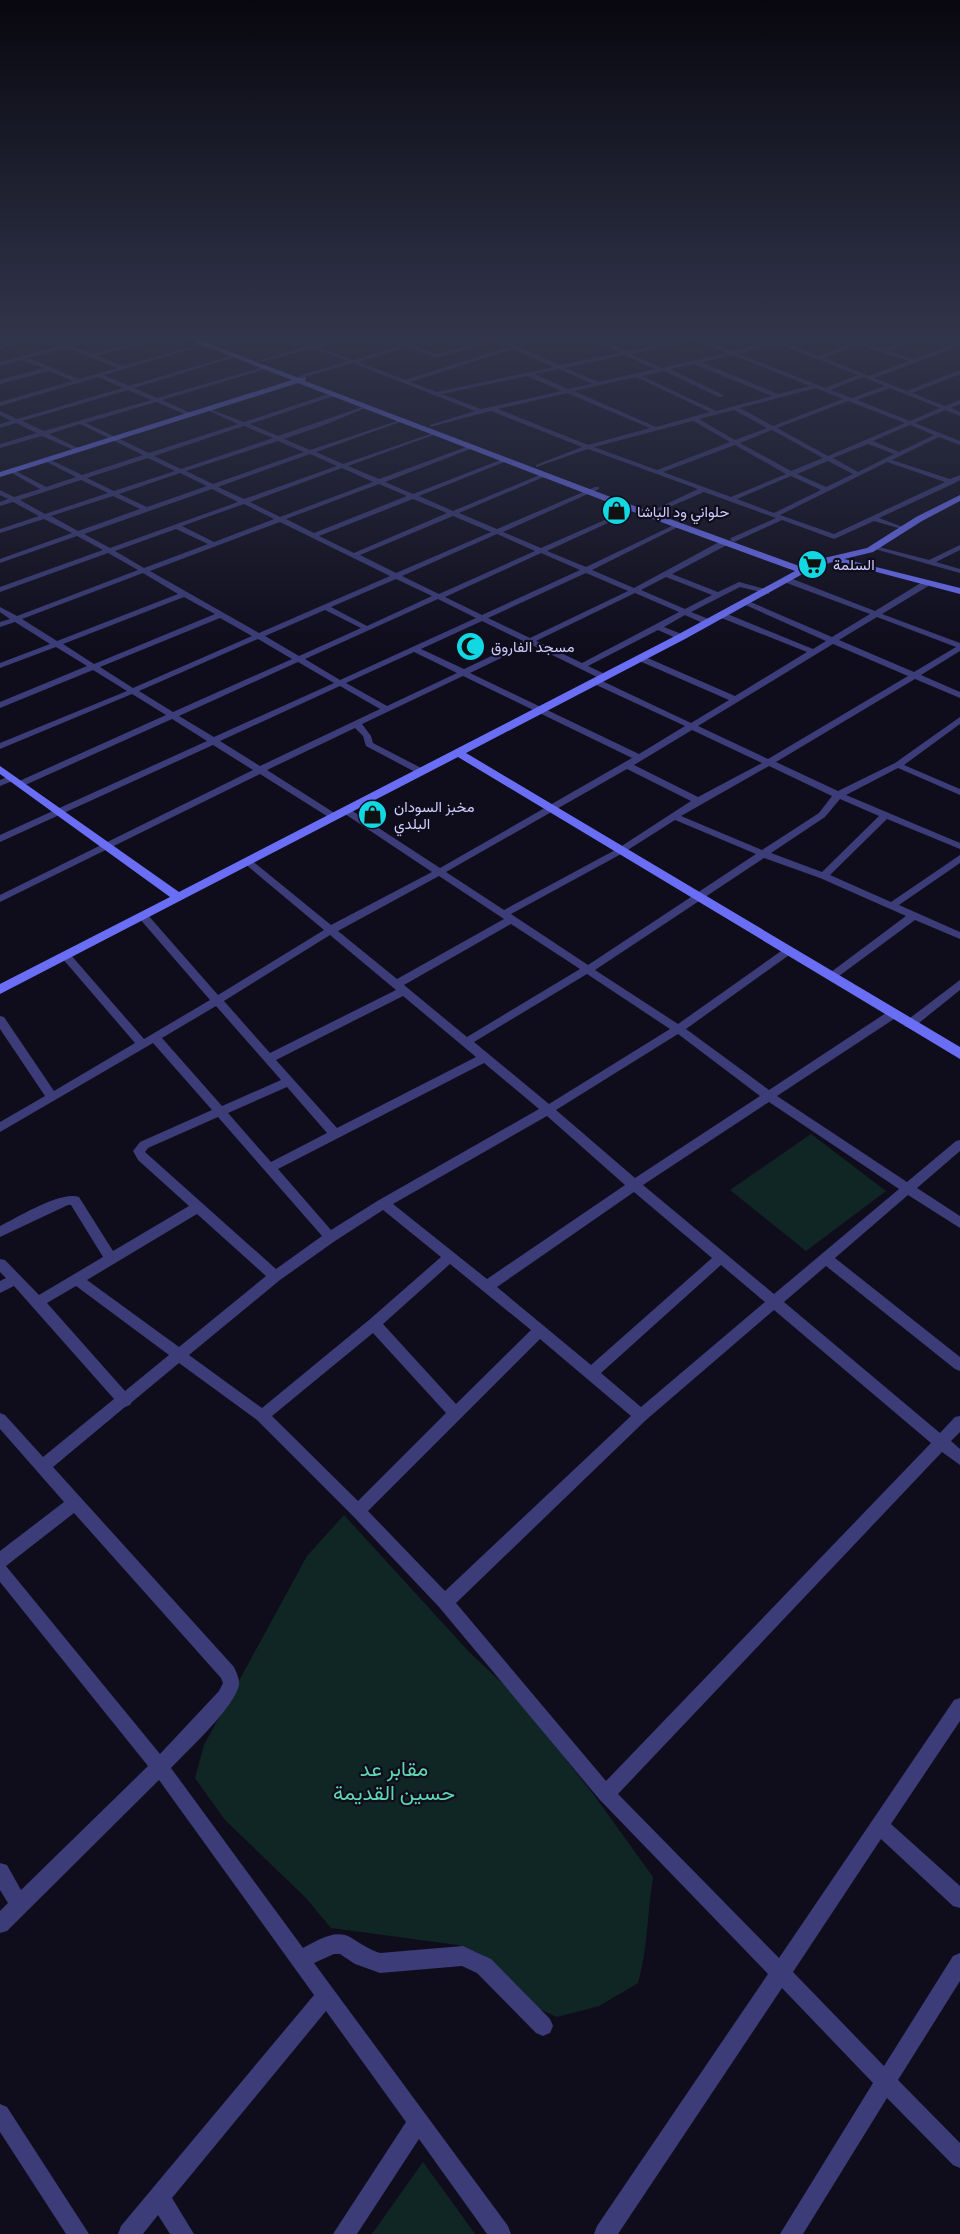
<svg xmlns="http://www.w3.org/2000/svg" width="960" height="2234" viewBox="0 0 960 2234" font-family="Ubuntu,Vazirmatn,sans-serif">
<rect width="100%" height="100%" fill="#0f0d1c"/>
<!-- green -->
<path fill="#102624" d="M811,1134L886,1191L806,1251L730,1190Z
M344,1515L470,1653L513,1693L594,1795L653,1877C647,1913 648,1948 638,1983L599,2006L557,2017L539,2009L479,1953L458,1945L331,1928L306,1898L225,1820L195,1778L204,1745L307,1556Z
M423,2162L475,2234H372Z"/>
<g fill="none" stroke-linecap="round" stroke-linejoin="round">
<!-- street -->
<path fill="#3b3c78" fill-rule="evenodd" d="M38,335H47L0,349V345Z
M101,335H110L73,346L93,354L161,335H170L98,356L123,366L203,343L208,344L104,375L129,386L234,355L239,356L134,388L157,398L264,367L269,368L162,400L193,414V416H189L156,402L86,423L149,453L238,424L207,410V408L244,422L335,392L337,395L250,424L278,436L368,405V407L327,424L284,439L310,450L403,419V421L316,452L343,464L436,432V434L348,466L379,479L469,446H473V448L385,482L413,494L503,459H507V461L419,496L453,511L542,474H546V476L459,513L497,529L595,487H599V489L503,532L541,548L632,508H636V510L547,551L586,567L676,524H680V526L592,570L634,588L721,541H727V545L672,574L718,592L739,582L769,590V594L740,587L691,612L711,620V624H705L685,615L664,627L684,635V639H678L658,630L588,666L607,675V679H601L530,644L470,673L639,754L685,726L592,683V679H598L691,723L729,700L637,660V656H643L735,696L807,652L719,617V613H725L813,649L826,641L741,603L748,601L832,637L870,614L784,582V578H790L875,611L924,581H930V585L882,614L960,643V651L921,675L960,692V698L915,679L776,762L838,791L895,763L960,717V724L904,765L960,789V795L898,768L846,795L960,843V849L887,819L830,875L891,902L960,855V863L899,905L960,932V939L915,920L835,979H827L826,977L827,975L906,916L820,878L764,858L595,970L678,1024L784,949H792L793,951L792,953L686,1029L769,1090L889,1011H897L899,1014L897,1017L777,1096L907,1182L956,1141L960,1140V1151L917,1188L960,1216V1228L908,1195L835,1258L960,1357V1371L955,1369L826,1266L784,1302L940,1433L955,1417L960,1416V1432L951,1441L960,1449V1465L942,1452L618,1794L779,1958L954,1700L960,1698V1721L891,1824L960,1886V1908L953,1906L881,1839L793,1972L884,2066L953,1956L960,1953V1981L898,2080L960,2143V2168L953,2165L887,2098L803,2234H780L873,2083L782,1988L618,2234H594L597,2226L768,1974L600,1800L439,1607L353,1516L257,1420L179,1363L132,1402L130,1405L125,1407L53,1467L234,1667C236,1672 240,1679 239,1685C234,1708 189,1749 171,1768L303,1948C317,1941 334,1929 350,1937C360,1943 368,1949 380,1953L463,1946L491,1959L550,2019L553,2026L550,2033L543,2036L536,2033L477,1973L462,1966L380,1973L355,1964L340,1954H334L314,1963L508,2226L511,2234H487L419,2139L357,2234H333L406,2122L326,2011L172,2198L194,2234H170L158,2215L143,2234H118L121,2226L314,1995L159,1780L7,1931L0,1933V1911L8,1903L0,1890V1863L7,1865L21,1890L148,1766L0,1582V1551L64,1502L0,1429V1413L5,1415L43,1457L114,1399L14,1286L0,1293V1281L6,1278L0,1272V1259L5,1260L39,1295L103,1257L71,1205H68L0,1237V1226C19,1217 60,1191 79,1197L113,1251L189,1206L138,1160L133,1151L140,1142L212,1110L153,1043L0,1132V1122L45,1096L0,1029V1016L4,1017L54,1091L135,1043L62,958L61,956L62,954H70L144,1039L210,1000L139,918L138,916L139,914H147L218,995L324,930L244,863V859H250L331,925L432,872L342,812V808H348L440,868L632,758L463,676L362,724L371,736L373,743L423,769V773H417L366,746L363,736L355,728L267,770L336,814V818H330L260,774L0,902V895L253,770L213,745L0,842V835L207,741L172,719L23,786H17V782L166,715L132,694L0,749V743L127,691L93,670L0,708V702L87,666L56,647L0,668V663L50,644L15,622L0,627V622L10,619L0,612V607L17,616L138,570L108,553L0,592V587L103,550L77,536L0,563V559L72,533L44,519L0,533V529L39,516L13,502L0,506V502L8,499L0,495V490L14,497L40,489L10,472V470H14L46,487L76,477L45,461V459H49L82,475L143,455L80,424L49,434L80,449V451H76L42,436L0,448V444L37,433L16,423L0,428V424L11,421L0,415V411L17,419L123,388L98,377L0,406V402L73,381L49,371L0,384V380L44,368L22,360L0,366V362ZM67,348L118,368L79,379L28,358ZM128,390L151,400L44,431L22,421ZM244,426L273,438L181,469L154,456ZM278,441L304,452L213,484L186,471ZM310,454L337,466L244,499L218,487ZM148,458L175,471L114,491L87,478ZM342,468L373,482L280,517L250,502ZM180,473L207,486L147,507L119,494ZM81,480L108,493L45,514L20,500ZM379,484L407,496L314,533L286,519ZM212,489L238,502L110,548L84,534ZM113,496L140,509L78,531L51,516ZM413,499L447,513L354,553L319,536ZM244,504L274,519L214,542L182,526ZM453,516L491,532L396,573L360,555ZM280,522L390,576L259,633L150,571ZM176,529L208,544L144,568L115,551ZM497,534L535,551L439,594L402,576ZM541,553L580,570L482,615L445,597ZM143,573L178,594L57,641L22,619ZM586,573L628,591L530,638L488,618ZM666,577L712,595L685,609L641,590ZM396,579L432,596L367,626L331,607ZM635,593L679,612L582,663L536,641ZM184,597L215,614L94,664L63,644ZM438,599L476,618L340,680L305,659ZM325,610L361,628L299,656L265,636ZM877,617L956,647L914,672L839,640ZM220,618L252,636L133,688L100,667ZM482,621L523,641L464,669L421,649ZM258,639L292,659L173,712L139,691ZM833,644L908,676L768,759L698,726ZM414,652L457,673L387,706L346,683ZM298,662L334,683L214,737L179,716ZM340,686L380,709L260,766L220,741ZM692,730L762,763L698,797L634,765ZM769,766L832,796L819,813L762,850L681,816ZM627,769L691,801L617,849L504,910L446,872ZM840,799L879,816L822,872L771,853L825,817ZM675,820L756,854L588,965L511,914L623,853ZM439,876L504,919L397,979L338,931ZM511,924L580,969L467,1037L404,985ZM330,935L396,990L270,1053L224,1001ZM587,974L670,1029L549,1104L474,1042ZM403,996L476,1057L337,1128L276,1060ZM216,1006L281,1080L222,1106L162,1038ZM678,1034L760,1096L635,1178L556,1110ZM484,1063L539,1109L379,1200L331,1230L278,1169ZM287,1087L327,1133L271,1162L228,1113ZM769,1102L899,1189L774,1294L643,1185ZM547,1116L625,1185L487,1279L393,1204ZM218,1117L322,1236L276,1269L145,1152L148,1148ZM634,1192L712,1258L591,1365L497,1287ZM383,1210L441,1257L369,1320L262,1408L189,1355L280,1280L335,1241ZM197,1214L266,1276L179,1347L87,1280ZM450,1264L531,1330L456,1404L383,1324ZM721,1265L765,1302L641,1407L601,1373ZM76,1286L169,1355L125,1391L47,1303ZM774,1310L931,1443L606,1781L456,1603L646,1420ZM373,1333L446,1413L358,1501L272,1416ZM540,1339L631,1416L445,1591L368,1511ZM74,1513L221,1678L223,1683L219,1691L160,1754L6,1566Z
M281,335C293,335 303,344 314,345C325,345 342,335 357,335L319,347L353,360L436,335H445L414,345L437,354L489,339L481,335H489L508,343L531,335H540L513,345L560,365L620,353L584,335H592L626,351L689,338L684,335H712L701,338L733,351L771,341L758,335H766L776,339L788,335H796L781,341L819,356L874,335H882L864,343L883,349L921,335H929L888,351L914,359L960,342V346L874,378L907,391L960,370V374L912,393L945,406L960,400V404L951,408L960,412V416L945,410L915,423L960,441V445L939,437L892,460L950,479L960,475V480L955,483L879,518L905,528V530L874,521L834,539L782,520L734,542L730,540L731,538L776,518L704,492L658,512H654V510L698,489L588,449L536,467V465L582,447L491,411L430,427V425L475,411L353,363L293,380V378L348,361L313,348L261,362V360L308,346ZM694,340L727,353L661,368L631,354ZM494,341L508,347L405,380L358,362L408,347L437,358ZM776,343L858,375L825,388L739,354ZM858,345L909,361L869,376L824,358ZM513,349L554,367L437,392L410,382ZM624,355L655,369L599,382L565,368ZM733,355L810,386L778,394L701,362ZM694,364L772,396L716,411L642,376L664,371L719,397H723V395L670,369ZM559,369L593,384L568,389L534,374ZM527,376L562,391L481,409L442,394ZM636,377L710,412L656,427L574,391ZM863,377L885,386L852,398L830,390ZM816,388L843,399L773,426L740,408ZM890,388L940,408L910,421L857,400ZM567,393L650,428L588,445L498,409ZM848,401L905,423L828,456L777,428ZM734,410L767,428L735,440L699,419ZM693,421L730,442L657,470L594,447ZM910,425L934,435L899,452L873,441ZM772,430L823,458L791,471L740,443ZM868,444L894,454L858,472L833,458ZM735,445L786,474L731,497L663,472ZM828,461L853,474L826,487L797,474ZM887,462L945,482L834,534L780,515ZM791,476L821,490L774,513L737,499Z
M944,335L960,337V341L945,336Z
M960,545V550L936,562L960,569V573L871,548L875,546L929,560Z
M12,775L17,778L15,780L0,786V780Z
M960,980V990L914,1027H906L904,1024L906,1021Z
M0,2104L7,2107L89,2234H66L0,2132Z"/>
<!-- secondary -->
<path fill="#6a6ef4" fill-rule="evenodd" d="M177,335H186L299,378L306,377L305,381L637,507L802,567L824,558L867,548L916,517L960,495V501L922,521L873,552L844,559L960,588V594L835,561L808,571L685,639L466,753L960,1047V1059L458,757L0,994V984L170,897L0,774V766L179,892L677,635L795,571L631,511L298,383L0,477V472L292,380Z"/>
</g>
<!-- sky -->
<linearGradient id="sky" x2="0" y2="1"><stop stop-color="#08070f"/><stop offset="0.52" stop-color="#31354b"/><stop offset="1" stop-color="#31354b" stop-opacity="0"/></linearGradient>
<rect width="960" height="648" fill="url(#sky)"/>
<!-- icons -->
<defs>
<symbol id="shop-disc" viewBox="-11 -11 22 22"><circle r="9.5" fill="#11d8e2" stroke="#0f0d1c"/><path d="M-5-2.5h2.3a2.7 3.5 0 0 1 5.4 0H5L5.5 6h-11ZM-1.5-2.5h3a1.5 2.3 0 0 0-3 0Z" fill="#111"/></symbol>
<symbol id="supermarket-disc" viewBox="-11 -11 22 22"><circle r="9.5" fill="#11d8e2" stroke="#0f0d1c"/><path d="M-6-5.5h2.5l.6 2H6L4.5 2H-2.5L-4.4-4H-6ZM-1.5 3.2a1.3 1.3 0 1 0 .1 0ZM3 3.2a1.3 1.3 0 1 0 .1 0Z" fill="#111"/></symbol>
<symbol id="mosque-disc" viewBox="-11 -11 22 22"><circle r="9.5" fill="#11d8e2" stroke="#0f0d1c"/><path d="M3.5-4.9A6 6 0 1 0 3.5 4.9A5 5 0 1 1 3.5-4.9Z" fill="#111"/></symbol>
</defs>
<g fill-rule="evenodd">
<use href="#shop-disc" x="600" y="494" width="33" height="33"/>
<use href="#supermarket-disc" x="796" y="548" width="33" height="33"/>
<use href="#mosque-disc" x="454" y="630" width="33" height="33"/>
<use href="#shop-disc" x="356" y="798" width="33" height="33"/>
</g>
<g text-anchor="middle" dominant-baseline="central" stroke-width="4.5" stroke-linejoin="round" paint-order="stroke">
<!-- far-poi labels -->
<g font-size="15" fill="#cfccfb" stroke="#0f0d1c" text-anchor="start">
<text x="637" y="511">حلواني ود الباشا</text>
<text x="833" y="564">السلمة</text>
<text x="491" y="646">مسجد الفاروق</text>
<text x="394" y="806">مخبز السودان<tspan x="394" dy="17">البلدي</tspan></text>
</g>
<!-- near-park labels -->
<g font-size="21" fill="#5fd5b1" stroke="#0f0d1c">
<text x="394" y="1768">مقابر عد<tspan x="394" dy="24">حسين القديمة</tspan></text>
</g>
</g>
</svg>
